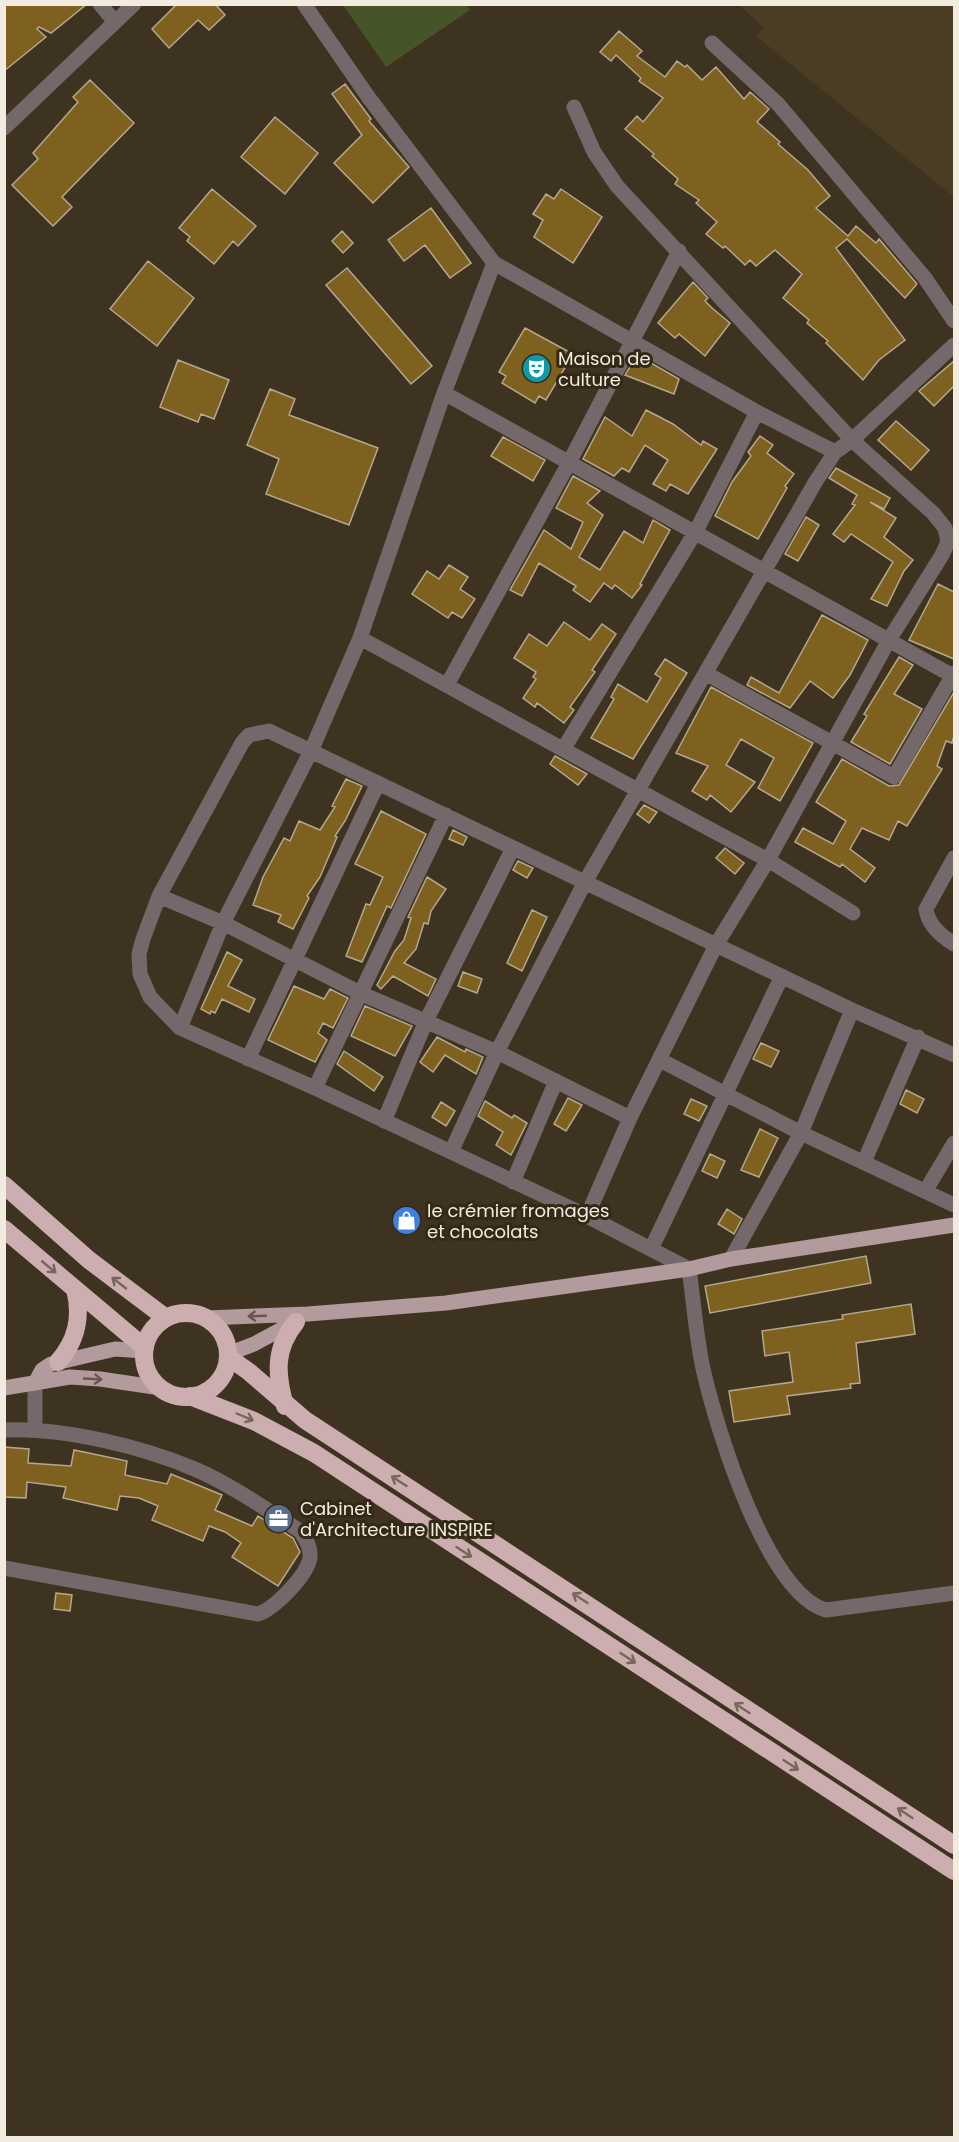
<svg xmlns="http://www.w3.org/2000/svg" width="959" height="2142" viewBox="0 0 959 2142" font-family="Poppins,sans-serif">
<rect width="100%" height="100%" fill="#3e3320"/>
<!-- built -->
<path fill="#4b3d23" d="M739,5H954V197L756,36L764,28Z"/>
<!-- green -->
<path fill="#455527" d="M467,5L470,10L386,67L343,5Z"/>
<!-- building -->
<path fill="#7e601f" stroke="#b4a891" stroke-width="1.5" d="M4,4H87L51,33L39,27L37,29L46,37L4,71Z
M177,4H215L225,15L209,30L198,20L169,48L152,29Z
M619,31L642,51L637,56L665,77L677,61L685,67L687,65L702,80L716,67L744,99L750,92L769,109L757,122L780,142L778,144L808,170L830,196L816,208L848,236L856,226L876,243L879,239L917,284L905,298L847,239L836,248L905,340L879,360L863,380L826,343L828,341L807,323L809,320L783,298L802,274L775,250L756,266L750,260L745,265L725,246L723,248L706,234L717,222L696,203L699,200L675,184L678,179L652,156L654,154L625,129L637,116L643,122L663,98L639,81L641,78L616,55L611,61L600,52Z
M90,80L134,123L62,197L72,207L53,226L12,185L38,159L33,153L78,102L73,97Z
M345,84L371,119L369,121L409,167L373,203L334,163L362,135L332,94Z
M275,117L318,153L285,194L241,157Z
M212,189L256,226L238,246L233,241L214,264L187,241L190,237L179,228Z
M561,189L602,217L573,263L534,237L543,220L533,214L546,194L554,199Z
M431,208L471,263L450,278L425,245L404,261L388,240Z
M342,231L353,243L343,253L332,241Z
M148,261L194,298L157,346L110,309Z
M347,268L432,366L411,384L326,285Z
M693,282L708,298L705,301L712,308L730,323L705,356L679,334L675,338L658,323Z
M525,328L573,354L546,400L539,396L535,403L502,383L506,376L499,372Z
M637,355L679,379L674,394L625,375Z
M178,360L229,380L214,419L201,414L198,422L160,407Z
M954,361V386L934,406L919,391Z
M270,389L295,399L289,415L378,448L349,525L266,494L279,459L247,445Z
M646,410L673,424L701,445L703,441L717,449L688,494L670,484L666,491L653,484L668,460L645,445L629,472L622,468L614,476L583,459L605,417L632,436Z
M896,421L929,450L911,470L878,440Z
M760,436L773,445L767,453L794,474L785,486L787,488L758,539L715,516L732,482L751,456L748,452Z
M503,437L545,460L533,481L491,456Z
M836,468L890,498L884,509L870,502L896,518L884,537L913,560L904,571L887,606L871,599L893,562L851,534L844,542L833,534L855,505L852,504L857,495L829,478Z
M573,476L600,491L587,503L603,515L579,557L600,570L624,531L643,543L653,520L670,530L640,584L642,585L632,598L615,585L612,589L604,583L590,602L573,590L576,586L539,563L522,596L510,590L544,530L571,549L583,522L556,508Z
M806,517L819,525L798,561L785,554Z
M449,565L468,577L460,589L475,599L462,618L452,612L448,618L412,594L427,571L439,579Z
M938,584L954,592V659L909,640Z
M822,615L868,640L850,675L833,698L810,681L790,708L747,685L751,677L779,693Z
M564,622L590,640L602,624L616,634L592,670L595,672L570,707L574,710L564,723L537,703L535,707L523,698L536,679L533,677L536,672L514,658L529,634L547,646Z
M899,657L913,665L894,694L922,709L890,764L851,742L867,716L864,714Z
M665,659L687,673L633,759L591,738L614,699L611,697L618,684L647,702L661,678L655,674Z
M711,687L813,743L780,801L758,788L774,758L741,739L726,765L755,782L731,812L710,795L707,800L692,791L708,766L676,753Z
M954,692V736L952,743L946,741L937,766L942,769L907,826L898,821L889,840L862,828L850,849L875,868L865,882L842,864L840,867L795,842L803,828L833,844L846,821L816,802L842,759L889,786L899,785Z
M555,756L587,774L578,785L550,764Z
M346,779L362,786L345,821L335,836L337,837L320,877L307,896L309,898L293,929L278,922L281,915L253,905L263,877L284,838L290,841L299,821L320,830L335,807L332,806Z
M644,805L657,812L649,823L637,814Z
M381,811L426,834L391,908L387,906L362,962L346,956L366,904L370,905L383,877L355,864Z
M453,830L467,837L463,845L449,839Z
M725,848L744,863L735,874L716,858Z
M518,861L533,868L527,878L513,870Z
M427,877L446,889L431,911L428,924L424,923L416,949L404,963L436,979L428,996L393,976L381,989L377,985L395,951L404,940L411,918L408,917Z
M532,910L547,917L522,971L507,963Z
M227,952L242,960L228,986L255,999L249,1012L222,999L215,1013L211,1011L210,1014L201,1009Z
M463,972L482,979L477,993L458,986Z
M294,986L324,999L330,989L348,998L333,1028L323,1023L318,1033L327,1040L315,1062L268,1040Z
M365,1006L412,1026L395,1056L351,1036Z
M437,1037L465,1052L466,1049L483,1057L476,1074L445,1055L433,1072L420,1062Z
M761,1043L779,1051L771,1067L753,1059Z
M344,1051L383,1077L374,1091L337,1064Z
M906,1090L924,1099L917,1113L900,1104Z
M568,1098L582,1105L566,1131L554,1124Z
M691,1099L707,1106L699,1121L684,1114Z
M485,1101L512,1118L514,1115L527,1123L511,1155L496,1145L503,1132L478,1116Z
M441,1102L455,1111L446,1126L432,1117Z
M760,1129L778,1138L759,1177L741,1170Z
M710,1154L725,1161L717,1178L702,1171Z
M727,1209L742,1219L734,1234L718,1224Z
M866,1256L871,1283L710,1313L705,1286Z
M911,1304L915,1334L856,1343L860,1383L850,1384L851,1388L787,1396L790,1414L734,1422L729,1391L793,1382L789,1352L765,1356L762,1331L843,1319L842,1315Z
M4,1447L29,1449L28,1463L71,1466L74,1450L127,1461L125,1475L167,1484L171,1474L222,1495L215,1510L252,1526L258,1516L293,1538L300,1552L278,1586L232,1557L241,1543L225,1532L209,1526L203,1541L152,1520L158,1506L139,1498L120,1496L117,1510L63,1498L66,1487L27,1482L26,1498L4,1497Z
M56,1593L72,1595L70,1611L54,1609Z"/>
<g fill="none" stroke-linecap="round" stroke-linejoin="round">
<!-- minor -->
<path stroke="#75686a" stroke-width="15" d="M100,4L114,21
M304,4L369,98L494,263L757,412L835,452
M712,43L778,104L925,278L954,321
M574,107L594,152L617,186L852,440L933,513L945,528L948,542L942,555L889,640L768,860L853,913
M4,128L134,4
M494,263L444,393L360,638C496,712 631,788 768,860L716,945L630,1118L587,1216L689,1269C694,1303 696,1339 704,1373C717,1429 767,1594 826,1610L954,1593
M444,393L953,676
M707,674L894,777L954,673
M447,685L570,461L679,251
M564,748L696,531L757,412
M954,858L926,909C928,925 941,936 954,944
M159,896L223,923L362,994L497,1052L630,1118
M180,1028L223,923L311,751L360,638
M248,1059L378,783
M660,1060L801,1133L954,1205
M315,1088L446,815
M384,1121L426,1021L513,848
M451,1152L497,1052L585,882L816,481L835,452L852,440L954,345
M864,1162L918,1037
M513,1182L556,1081
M926,1190L954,1143
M587,1216L315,1088L180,1028L150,997L140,974L139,954L143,939L159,896L242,743L249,735L269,731L852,1010L954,1055
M652,1247L782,976
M731,1259L801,1133L852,1010
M35,1383V1430
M4,1430C62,1427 144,1447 197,1470C233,1486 267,1510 300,1531C306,1539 311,1547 310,1557C308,1575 274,1609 258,1614L4,1568"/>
<!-- major -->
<path stroke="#b39a9d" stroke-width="15" d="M206,1318L308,1314L446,1303L689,1269L731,1259L954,1225
M228,1354L254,1344L295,1322
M35,1383L42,1370L51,1364L115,1349L144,1351
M4,1388L70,1377L100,1379L161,1388"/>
<!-- highway -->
<path stroke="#ccaeb1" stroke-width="18" d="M4,1185L89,1260L166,1318
M4,1229L145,1348
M144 1355a42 42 0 1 1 84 0a42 42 0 1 1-84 0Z
M228,1357L248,1371L305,1420L954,1845
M58,1362C77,1340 82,1317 75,1289
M190,1396L254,1421L314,1453L954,1871
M285,1406C276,1374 274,1349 296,1322"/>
</g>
<!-- one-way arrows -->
<defs><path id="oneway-shaft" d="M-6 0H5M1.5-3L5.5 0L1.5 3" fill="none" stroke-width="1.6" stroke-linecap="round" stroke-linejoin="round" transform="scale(1.5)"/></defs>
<g stroke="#78655c">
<use href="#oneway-shaft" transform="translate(49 1267) rotate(40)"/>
<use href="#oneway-shaft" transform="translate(119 1283) rotate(-142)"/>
<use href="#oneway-shaft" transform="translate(245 1417) rotate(23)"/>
<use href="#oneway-shaft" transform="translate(399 1481) rotate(-147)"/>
<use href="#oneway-shaft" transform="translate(464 1552) rotate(33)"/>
<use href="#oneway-shaft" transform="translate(580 1598) rotate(-147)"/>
<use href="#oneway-shaft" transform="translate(628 1658) rotate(33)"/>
<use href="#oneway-shaft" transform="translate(742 1708) rotate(-147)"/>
<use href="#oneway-shaft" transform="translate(791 1765) rotate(33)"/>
<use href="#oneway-shaft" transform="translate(905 1813) rotate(-147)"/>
</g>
<g stroke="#66564c">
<use href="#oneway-shaft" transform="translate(257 1316) rotate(178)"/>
<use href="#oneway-shaft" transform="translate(93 1379) rotate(3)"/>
</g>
<!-- icons -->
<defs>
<symbol id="theatre-disc" viewBox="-11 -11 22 22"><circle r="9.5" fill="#0f9aa8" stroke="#332916"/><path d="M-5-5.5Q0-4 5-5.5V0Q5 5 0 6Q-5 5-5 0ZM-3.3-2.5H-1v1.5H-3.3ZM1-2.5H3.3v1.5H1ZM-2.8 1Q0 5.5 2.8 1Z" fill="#fff"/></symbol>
<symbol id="shop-disc" viewBox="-11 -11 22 22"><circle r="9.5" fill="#3f7fe0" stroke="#332916"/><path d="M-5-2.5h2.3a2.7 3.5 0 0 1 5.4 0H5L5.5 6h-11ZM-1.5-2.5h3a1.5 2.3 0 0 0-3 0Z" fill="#fff"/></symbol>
<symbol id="office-disc" viewBox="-11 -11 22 22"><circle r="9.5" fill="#5c6f8a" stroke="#332916"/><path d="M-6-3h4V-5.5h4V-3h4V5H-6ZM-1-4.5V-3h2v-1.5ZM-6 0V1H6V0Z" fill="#fff"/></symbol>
</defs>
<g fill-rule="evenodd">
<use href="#theatre-disc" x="520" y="352" width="33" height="33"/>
<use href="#shop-disc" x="390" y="1204" width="33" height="33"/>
<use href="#office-disc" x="262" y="1502" width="33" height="33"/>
</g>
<g text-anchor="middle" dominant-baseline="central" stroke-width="6" stroke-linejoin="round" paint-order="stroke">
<!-- poi labels -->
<g font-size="18" fill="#f2ece0" stroke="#332916" text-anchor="start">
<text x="558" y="358">Maison de<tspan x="558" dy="21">culture</tspan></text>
<text x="427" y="1210">le crémier fromages<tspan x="427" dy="21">et chocolats</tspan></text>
<text x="300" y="1508">Cabinet<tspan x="300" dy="21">d'Architecture INSPIRE</tspan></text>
</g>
</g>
<!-- border -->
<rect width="959" height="2142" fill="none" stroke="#f2ece0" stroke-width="12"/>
</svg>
